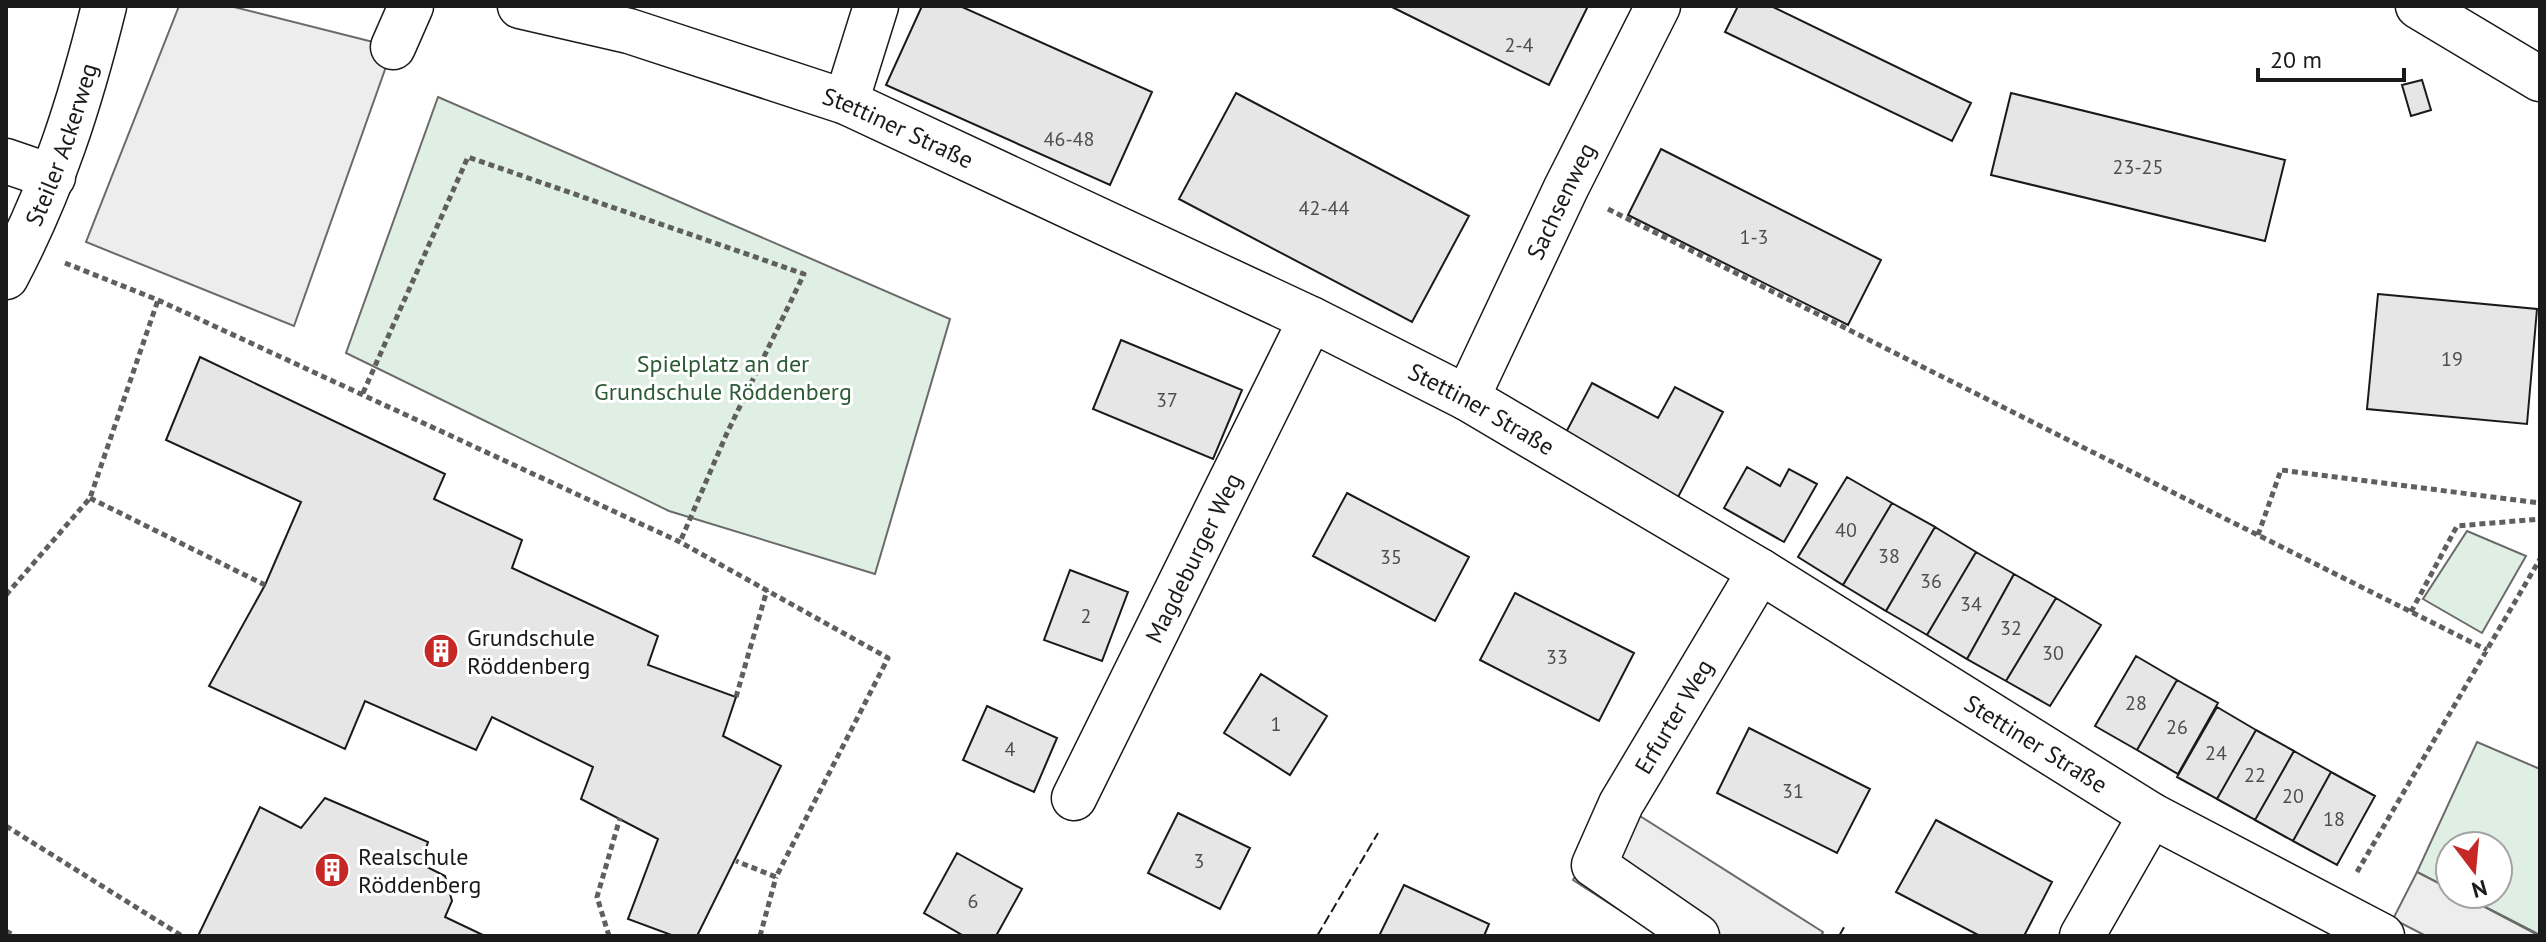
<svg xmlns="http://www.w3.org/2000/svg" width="2546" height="942" viewBox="0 0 2546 942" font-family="'PT Sans',sans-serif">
<rect width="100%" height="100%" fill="#fff"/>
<!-- green -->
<path fill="#e0efe3" stroke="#6a6a6a" stroke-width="2" d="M438,97L950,319L875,574L669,511L346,353Z
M2467,531L2526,556L2482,633L2423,599Z
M2477,742L2540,769V935L2460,894H2498V846H2450V889L2417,872Z"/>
<!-- parking -->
<path fill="#ededed" stroke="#6a6a6a" stroke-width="2" d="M179,6H230L393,47L294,326L86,242Z
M1621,804L1823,932L1821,936H1660L1573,880Z
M2417,872L2450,889V894H2460L2540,936H2426L2393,919Z"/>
<!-- building -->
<path fill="#e6e6e6" stroke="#1a1a1a" stroke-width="2" d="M922,6H960L1152,92L1110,185L886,85Z
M1390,6H1588L1549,85Z
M1738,6H1771L1971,103L1952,141L1725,32Z
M2422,80L2431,110L2411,116L2402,85Z
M1236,93L1469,216L1412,322L1179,199Z
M2011,93L2285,160L2265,241L1991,175Z
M1661,149L1881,260L1848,325L1628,215Z
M2378,294L2537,309L2527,424L2367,409Z
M1121,340L1242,390L1213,459L1093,409Z
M200,357L445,474L434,499L522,540L512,568L658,636L648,665L736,697L723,736L781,766L697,936H674L628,919L658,839L581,799L593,767L492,717L476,750L365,701L345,749L209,686L265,585L301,502L166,440Z
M1592,383L1658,418L1675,387L1723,412L1677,499L1563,438Z
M1747,467L1780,486L1789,469L1817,484L1784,542L1724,508Z
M1847,477L1892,503L1843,585L1798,557Z
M1347,493L1469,557L1435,621L1313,556Z
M1892,503L1935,527L1886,611L1843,585Z
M1935,527L1976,552L1927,635L1886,611Z
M1976,552L2014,574L1967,659L1927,635Z
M1070,570L1128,592L1102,661L1044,640Z
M2014,574L2056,598L2006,681L1967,659Z
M1515,593L1634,653L1599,721L1480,660Z
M2056,598L2101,625L2050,706L2006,681Z
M2136,656L2177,680L2137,750L2095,726Z
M1261,674L1327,716L1290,775L1224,733Z
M2177,680L2218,703L2178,774L2137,750Z
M987,706L1057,738L1034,792L963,760Z
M2217,707L2256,730L2217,799L2177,777Z
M1749,728L1870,789L1837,853L1717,793Z
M2256,730L2294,751L2255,820L2217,799Z
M2294,751L2331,772L2293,841L2255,820Z
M2331,772L2375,796L2337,865L2293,841Z
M325,798L428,842L421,864L445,876L452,901L445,917L485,936H198L260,807L301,828Z
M1178,813L1250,848L1220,909L1148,873Z
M1936,820L2052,882L2024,936H1980L1896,892Z
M957,853L1022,889L996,936H964L924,913Z
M1404,885L1489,924L1484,936H1379Z"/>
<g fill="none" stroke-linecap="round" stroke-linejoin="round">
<defs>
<g id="minor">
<path id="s1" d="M520,6L629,31L846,102L1311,319L1467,398L1760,571L2151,815L2382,936"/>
<path d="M2418,6L2540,79"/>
<path d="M393,47L411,6"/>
<path d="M846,102L876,6"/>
<path d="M6,161L53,177"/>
<path id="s2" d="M6,277C53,188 80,103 104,6"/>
<path id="s3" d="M1467,398L1566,188L1658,6"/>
<path id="s4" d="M1074,798L1311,319"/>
<path id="s5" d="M1697,936L1594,865L1621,804L1760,571"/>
<path d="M2082,936L2151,815"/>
</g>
</defs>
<!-- minor casing -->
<use href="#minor" stroke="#1a1a1a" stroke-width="47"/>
<!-- path -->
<path stroke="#5f5f5f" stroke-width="5" stroke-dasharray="6 4" stroke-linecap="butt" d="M1608,209L2487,650
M65,263L158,300L680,542L888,658L776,877L736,861
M363,393L468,157L804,274L727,433L680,542
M90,498L265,585
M2258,535L2281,470L2540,503
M6,595L90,498L158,300
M2411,612L2457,526L2540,519
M736,697L767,590
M6,826L182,936
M2357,872L2540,559
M6,931L15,936
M609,936L597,897L620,818
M760,936L776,877"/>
<!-- minor -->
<use href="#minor" stroke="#fff" stroke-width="44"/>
<!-- fence -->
<path stroke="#1a1a1a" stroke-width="2" stroke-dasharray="10 4" stroke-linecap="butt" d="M1317,936L1378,833
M1839,936L1846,924"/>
</g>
<!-- icons -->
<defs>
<symbol id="building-disc" viewBox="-11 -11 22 22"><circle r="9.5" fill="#c62828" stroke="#fff"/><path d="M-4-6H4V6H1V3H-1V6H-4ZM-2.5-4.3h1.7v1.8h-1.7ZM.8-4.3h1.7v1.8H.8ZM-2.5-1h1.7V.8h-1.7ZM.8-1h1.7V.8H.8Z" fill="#fff"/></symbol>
</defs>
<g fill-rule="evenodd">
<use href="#building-disc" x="421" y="631" width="40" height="40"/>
<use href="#building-disc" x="312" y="850" width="40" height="40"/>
</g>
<g text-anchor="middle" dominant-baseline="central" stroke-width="6" stroke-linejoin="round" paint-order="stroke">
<!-- number labels -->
<g font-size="20" fill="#4d4d4d">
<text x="1519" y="45">2-4</text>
<text x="1069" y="139">46-48</text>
<text x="2138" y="167">23-25</text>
<text x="1324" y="208">42-44</text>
<text x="1754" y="237">1-3</text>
<text x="2452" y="359">19</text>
<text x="1167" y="400">37</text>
<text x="1846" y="530">40</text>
<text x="1889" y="556">38</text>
<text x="1391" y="557">35</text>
<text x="1931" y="581">36</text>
<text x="1971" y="604">34</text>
<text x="1086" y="616">2</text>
<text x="2011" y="628">32</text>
<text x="2053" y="653">30</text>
<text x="1557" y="657">33</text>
<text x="2136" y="703">28</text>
<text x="1276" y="724">1</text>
<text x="2177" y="727">26</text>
<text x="1010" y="749">4</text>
<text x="2216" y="753">24</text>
<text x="2255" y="775">22</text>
<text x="1793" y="791">31</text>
<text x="2293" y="796">20</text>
<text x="2334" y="819">18</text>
<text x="1199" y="861">3</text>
<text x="973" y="901">6</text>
</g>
<!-- street labels -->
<g font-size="24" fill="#1a1a1a" stroke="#fff">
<text stroke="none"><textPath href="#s1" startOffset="398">Stettiner Straße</textPath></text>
<text stroke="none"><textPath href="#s2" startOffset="144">Steiler Ackerweg</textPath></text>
<text stroke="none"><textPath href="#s3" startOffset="218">Sachsenweg</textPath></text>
<text stroke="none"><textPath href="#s1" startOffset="1046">Stettiner Straße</textPath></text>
<text stroke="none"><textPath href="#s4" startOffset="268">Magdeburger Weg</textPath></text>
<text stroke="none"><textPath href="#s5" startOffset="294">Erfurter Weg</textPath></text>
<text stroke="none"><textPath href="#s1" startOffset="1694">Stettiner Straße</textPath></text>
</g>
<!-- park labels -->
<g font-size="24" fill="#2b5a34" stroke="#fff">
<text x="723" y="363">Spielplatz an der<tspan x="723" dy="28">Grundschule Röddenberg</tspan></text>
</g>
<!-- poi labels -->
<g font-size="24" fill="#1a1a1a" stroke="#fff" text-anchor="start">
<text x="467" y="637">Grundschule<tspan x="467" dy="28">Röddenberg</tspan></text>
<text x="358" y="856">Realschule<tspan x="358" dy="28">Röddenberg</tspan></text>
</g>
</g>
<!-- border -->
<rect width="2546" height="942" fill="none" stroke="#1a1a1a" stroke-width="16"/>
<!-- north arrow -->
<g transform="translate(2474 870) rotate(164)"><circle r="38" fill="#ffffff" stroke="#a3a3a3" stroke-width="2"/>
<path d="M0-6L14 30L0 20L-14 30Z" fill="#c62828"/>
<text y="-12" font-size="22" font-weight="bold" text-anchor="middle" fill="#1a1a1a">N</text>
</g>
<!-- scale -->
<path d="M2258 68v12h146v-12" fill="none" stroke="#1a1a1a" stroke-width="4"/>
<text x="2270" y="68" font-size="24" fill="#1a1a1a" stroke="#ffffff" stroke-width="6" paint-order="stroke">20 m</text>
</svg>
